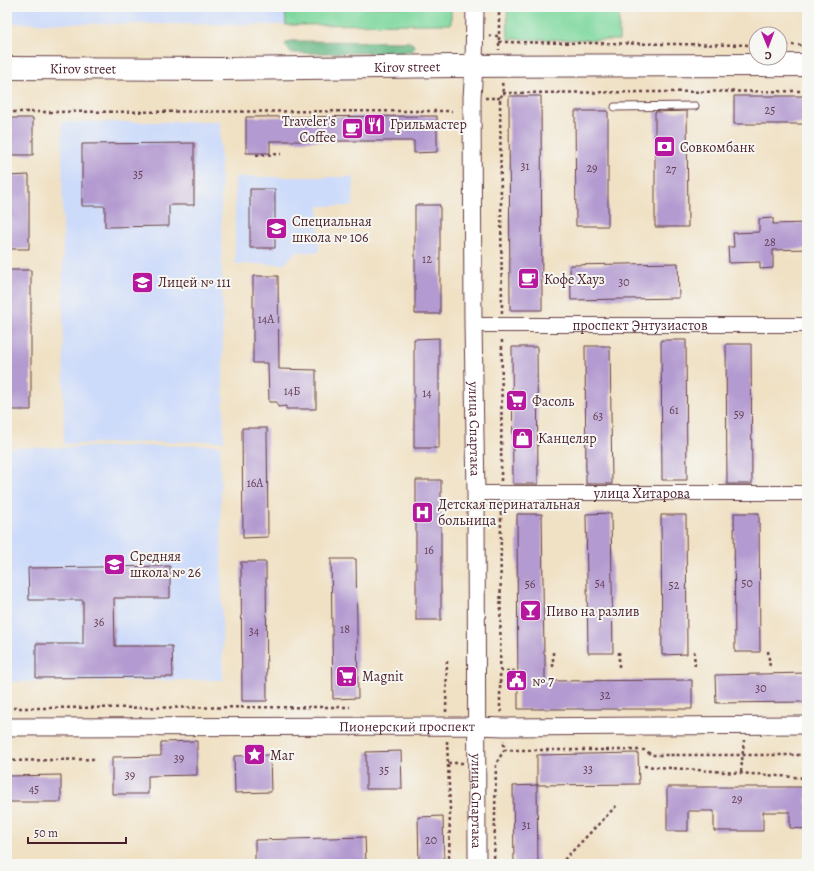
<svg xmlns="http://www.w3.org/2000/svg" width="814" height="871" viewBox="0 0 814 871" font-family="Alegreya,serif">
<rect width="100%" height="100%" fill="#f6f6f2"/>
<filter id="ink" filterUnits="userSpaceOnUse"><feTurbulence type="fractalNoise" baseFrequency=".025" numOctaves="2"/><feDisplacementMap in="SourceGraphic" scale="8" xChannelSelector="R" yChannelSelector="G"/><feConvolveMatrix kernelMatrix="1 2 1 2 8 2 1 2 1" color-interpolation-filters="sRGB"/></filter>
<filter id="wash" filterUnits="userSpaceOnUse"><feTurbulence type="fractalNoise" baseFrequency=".012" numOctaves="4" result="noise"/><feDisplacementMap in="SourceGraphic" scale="16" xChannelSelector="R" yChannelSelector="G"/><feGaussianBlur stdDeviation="0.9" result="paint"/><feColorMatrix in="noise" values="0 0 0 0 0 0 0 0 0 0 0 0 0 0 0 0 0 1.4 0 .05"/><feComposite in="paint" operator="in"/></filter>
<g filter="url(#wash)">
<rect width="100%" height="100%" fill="#f0e1c4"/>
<!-- built -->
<path fill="#cddbfa" d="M7,7H285L286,25L7,23Z
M62,122H220L224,441L64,444Z
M235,177H354L353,206H319V252H295L285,264H235Z
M220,445L223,680L8,682V448Z"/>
<!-- green -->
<path fill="#7ed89e" stroke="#647c64" d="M285,7H451V24L286,25Z
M507,7H619V40L508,39Z"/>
<!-- forest -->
<path fill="#66b885" stroke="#586c58" d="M292,41L409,42L413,44L415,48L412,51L400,53H292L285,46L287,42Z"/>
<g id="blocks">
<!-- building -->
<path fill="#b39ad0" d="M509,96H541L542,310H510Z
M734,96H807V124H734Z
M575,111H608V226H576Z
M687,111L688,227H655V112Z
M437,116V152L414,153V141H270V153H246V117Z
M7,118H33V155H9V143H7Z
M194,143V205H169V226L105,227V206H82V144Z
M29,175V249H7V176Z
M250,189H275V248H250Z
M415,205H440V314H415Z
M773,218V224L807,223V249L773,250V268L760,269V262L729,263L728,247H734L733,233L759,232V219Z
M678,263L679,298L571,300L570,265Z
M7,270H31V410H7Z
M253,276H278L279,369L316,370V409H286V406L278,407L277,402H269L268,363H253Z
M439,338V448H414V339Z
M661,340H686L687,480H662Z
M726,344H751L752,484H727Z
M585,346H610L612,484H586Z
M512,347H537L538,484H513Z
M242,428H267L268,537L243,538Z
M416,480H441V620H416Z
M611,513L613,653H588L586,514Z
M734,513H759L760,652H735Z
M517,514H542L544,654H545V681L692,680V709H518Z
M661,515H686L687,654L662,655Z
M331,559H356L358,698L333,699Z
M241,562H266L267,701H242Z
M170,566V598H114L115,646H172L173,677L36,678V644H83V600H29L28,568Z
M807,673V702L716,703L715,675Z
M197,741V775L148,776V794H112V757L161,756V742Z
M401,751L402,789H366V752Z
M638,753L639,784L537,785V755Z
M270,755L271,792L235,793L234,756Z
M61,775V802H7V776Z
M537,785L538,864H514L513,786Z
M667,787H807V829L790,828V812H763V831H714V811H688V831H667Z
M443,816L444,864H419L418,817Z
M365,837L366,864H255V840Z"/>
</g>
</g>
<g filter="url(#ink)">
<use href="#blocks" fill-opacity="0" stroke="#633c42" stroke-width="1"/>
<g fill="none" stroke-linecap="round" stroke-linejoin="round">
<defs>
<path id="service" d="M615,107L695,106"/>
<g id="minor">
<path id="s1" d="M473,325H807"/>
<path id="s2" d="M476,493H807"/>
</g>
<g id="tertiary">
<path id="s3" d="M475,7L474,66L472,98L473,325L476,493L477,864"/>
<path id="s4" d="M7,727L477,726L504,727L807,725"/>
</g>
<g id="primary">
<path id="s5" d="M7,68L221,69L454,66L807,65"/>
</g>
</defs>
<!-- service casing -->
<use href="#service" stroke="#633c42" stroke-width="9"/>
<!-- minor casing -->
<use href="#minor" stroke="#633c42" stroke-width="16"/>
<!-- tertiary casing -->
<use href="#tertiary" stroke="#633c42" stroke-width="19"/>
<!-- primary casing -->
<use href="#primary" stroke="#633c42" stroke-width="24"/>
<!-- path -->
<path stroke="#633c42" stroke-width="2.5" stroke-dasharray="3 3" stroke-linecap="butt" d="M499,7V50
M489,36H498
M499,42L756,45
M780,45H807
M503,93L807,91
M485,98H500
M7,112L452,111
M256,155L281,154
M502,313L500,98L503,93L502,81
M501,481L502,338
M501,506L500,709L502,712
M694,651L695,668
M768,651L770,667
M553,652V669
M619,652V669
M500,671H518
M7,708L350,707
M446,712L447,660
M447,741L450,809L449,864
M504,750H644L652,755H807
M7,761L96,759
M448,763H463
M644,766L807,778
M741,772L744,740
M494,864L496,764L504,750V740
M560,864L618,804"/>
<!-- service -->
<use href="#service" stroke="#fff" stroke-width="7"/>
<!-- minor -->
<use href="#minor" stroke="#fff" stroke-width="14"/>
<!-- tertiary -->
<use href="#tertiary" stroke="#fff" stroke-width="17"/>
<!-- primary -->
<use href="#primary" stroke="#fff" stroke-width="22"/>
</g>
</g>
<!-- icons -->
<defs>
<symbol id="restaurant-square" viewBox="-11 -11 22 22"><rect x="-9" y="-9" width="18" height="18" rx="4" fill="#b5179e" stroke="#f6f6f2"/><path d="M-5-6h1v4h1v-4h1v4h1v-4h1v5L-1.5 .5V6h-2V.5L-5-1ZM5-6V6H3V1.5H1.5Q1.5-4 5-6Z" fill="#fff"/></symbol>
<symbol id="cafe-square" viewBox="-11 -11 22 22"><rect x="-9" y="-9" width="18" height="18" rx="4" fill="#b5179e" stroke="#f6f6f2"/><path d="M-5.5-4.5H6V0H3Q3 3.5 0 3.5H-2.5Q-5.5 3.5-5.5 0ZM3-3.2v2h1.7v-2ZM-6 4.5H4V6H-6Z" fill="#fff"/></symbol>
<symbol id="bank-square" viewBox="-11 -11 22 22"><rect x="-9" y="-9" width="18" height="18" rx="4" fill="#b5179e" stroke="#f6f6f2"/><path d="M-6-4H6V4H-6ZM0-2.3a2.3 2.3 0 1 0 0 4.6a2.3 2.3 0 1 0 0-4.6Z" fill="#fff"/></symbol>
<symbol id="school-square" viewBox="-11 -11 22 22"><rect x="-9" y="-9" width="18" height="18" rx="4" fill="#b5179e" stroke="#f6f6f2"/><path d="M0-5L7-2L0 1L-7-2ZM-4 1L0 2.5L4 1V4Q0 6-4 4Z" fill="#fff"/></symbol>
<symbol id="supermarket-square" viewBox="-11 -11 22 22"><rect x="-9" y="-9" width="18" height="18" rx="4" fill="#b5179e" stroke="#f6f6f2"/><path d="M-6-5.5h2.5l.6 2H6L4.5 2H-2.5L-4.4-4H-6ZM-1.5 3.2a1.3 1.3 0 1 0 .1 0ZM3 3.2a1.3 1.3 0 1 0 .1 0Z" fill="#fff"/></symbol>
<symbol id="shop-square" viewBox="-11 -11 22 22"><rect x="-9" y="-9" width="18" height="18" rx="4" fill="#b5179e" stroke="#f6f6f2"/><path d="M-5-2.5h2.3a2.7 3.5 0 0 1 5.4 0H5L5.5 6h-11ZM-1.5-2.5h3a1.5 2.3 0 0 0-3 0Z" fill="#fff"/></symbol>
<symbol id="hospital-square" viewBox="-11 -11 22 22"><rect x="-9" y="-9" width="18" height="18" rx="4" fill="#b5179e" stroke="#f6f6f2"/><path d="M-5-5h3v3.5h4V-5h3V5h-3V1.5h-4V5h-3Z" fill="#fff"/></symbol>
<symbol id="bar-square" viewBox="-11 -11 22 22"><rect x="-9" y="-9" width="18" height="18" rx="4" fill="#b5179e" stroke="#f6f6f2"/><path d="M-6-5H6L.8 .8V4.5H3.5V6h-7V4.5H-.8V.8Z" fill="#fff"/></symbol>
<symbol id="civic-square" viewBox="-11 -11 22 22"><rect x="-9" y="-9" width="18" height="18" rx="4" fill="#b5179e" stroke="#f6f6f2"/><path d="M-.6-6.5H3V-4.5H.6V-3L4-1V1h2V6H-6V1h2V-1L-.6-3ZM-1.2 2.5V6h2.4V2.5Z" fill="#fff"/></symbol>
<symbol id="sight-square" viewBox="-11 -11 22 22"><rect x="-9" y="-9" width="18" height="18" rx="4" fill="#b5179e" stroke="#f6f6f2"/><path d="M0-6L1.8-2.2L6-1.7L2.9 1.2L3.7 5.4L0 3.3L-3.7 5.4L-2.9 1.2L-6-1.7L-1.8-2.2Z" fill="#fff"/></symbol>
</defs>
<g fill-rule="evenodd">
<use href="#restaurant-square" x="362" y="112" width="25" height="25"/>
<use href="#cafe-square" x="340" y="116" width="25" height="25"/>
<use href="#bank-square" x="652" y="134" width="25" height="25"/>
<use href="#school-square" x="264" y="216" width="25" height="25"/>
<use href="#cafe-square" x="516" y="266" width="25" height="25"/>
<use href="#school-square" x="130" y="270" width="25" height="25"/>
<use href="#supermarket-square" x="504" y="388" width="25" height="25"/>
<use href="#shop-square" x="510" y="426" width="25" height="25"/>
<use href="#hospital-square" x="410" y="500" width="25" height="25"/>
<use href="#school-square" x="102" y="552" width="25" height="25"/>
<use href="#bar-square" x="518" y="598" width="25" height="25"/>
<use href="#supermarket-square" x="334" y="664" width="25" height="25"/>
<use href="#civic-square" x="504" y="668" width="25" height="25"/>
<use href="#sight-square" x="242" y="742" width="25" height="25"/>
</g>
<g text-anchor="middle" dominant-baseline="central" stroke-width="4" stroke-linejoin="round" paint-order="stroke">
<!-- number labels -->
<g font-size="12" fill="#643e54">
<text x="770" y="110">25</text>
<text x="525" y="166">31</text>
<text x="592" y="168">29</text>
<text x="671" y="169">27</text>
<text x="138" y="174">35</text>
<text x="770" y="242">28</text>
<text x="427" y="259">12</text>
<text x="624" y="282">30</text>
<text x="266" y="319">14А</text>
<text x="292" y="391">14Б</text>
<text x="427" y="393">14</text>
<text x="674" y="410">61</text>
<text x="739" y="414">59</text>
<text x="598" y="416">63</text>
<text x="255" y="483">16А</text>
<text x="429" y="550">16</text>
<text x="600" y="583">54</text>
<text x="747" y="583">50</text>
<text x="530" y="584">56</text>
<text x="674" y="585">52</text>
<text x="99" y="622">36</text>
<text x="345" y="629">18</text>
<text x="254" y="631">34</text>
<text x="761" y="688">30</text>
<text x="605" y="695">32</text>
<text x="179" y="758">39</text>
<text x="588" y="769">33</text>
<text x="384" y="770">35</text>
<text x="130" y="775">39</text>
<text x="34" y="789">45</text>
<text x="737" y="799">29</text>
<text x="526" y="825">31</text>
<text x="431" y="840">20</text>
</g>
<!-- street labels -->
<g font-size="14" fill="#4a1f2b" stroke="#f6f6f2">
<text stroke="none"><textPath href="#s5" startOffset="400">Kirov street</textPath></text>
<text stroke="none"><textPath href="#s5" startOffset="76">Kirov street</textPath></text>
<text stroke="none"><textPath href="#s1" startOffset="167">проспект Энтузиастов</textPath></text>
<text stroke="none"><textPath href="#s3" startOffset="422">улица Спартака</textPath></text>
<text stroke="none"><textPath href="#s2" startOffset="166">улица Хитарова</textPath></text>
<text stroke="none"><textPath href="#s4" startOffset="400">Пионерский проспект</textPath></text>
<text stroke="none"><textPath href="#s3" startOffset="794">улица Спартака</textPath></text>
</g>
<!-- poi labels -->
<g font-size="14" fill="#4a1f2b" stroke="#f6f6f2" text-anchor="start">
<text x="336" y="121" text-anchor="end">Traveler's<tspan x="336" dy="16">Coffee</tspan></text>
<text x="390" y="124">Грильмастер</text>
<text x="680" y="147">Совкомбанк</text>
<text x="292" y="221">Специальная<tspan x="292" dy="16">школа № 106</tspan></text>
<text x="544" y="279">Кофе Хауз</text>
<text x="158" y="282">Лицей № 111</text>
<text x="532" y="401">Фасоль</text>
<text x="538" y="438">Канцеляр</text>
<text x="438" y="504">Детская перинатальная<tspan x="438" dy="16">больница</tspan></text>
<text x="130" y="556">Средняя<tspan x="130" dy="16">школа № 26</tspan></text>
<text x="546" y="611">Пиво на разлив</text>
<text x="362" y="676">Magnit</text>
<text x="532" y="681">№ 7</text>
<text x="270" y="755">Маг</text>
</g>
</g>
<!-- margin -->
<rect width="814" height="871" fill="none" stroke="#f6f6f2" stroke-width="24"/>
<!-- north arrow -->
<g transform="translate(768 46) rotate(179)"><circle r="19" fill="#f6f6f2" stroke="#b1a0a2"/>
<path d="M0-3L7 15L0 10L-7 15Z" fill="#b5179e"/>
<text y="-6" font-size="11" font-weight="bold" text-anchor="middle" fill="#4a1f2b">С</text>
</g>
<!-- scale -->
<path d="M28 837v6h98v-6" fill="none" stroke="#4a1f2b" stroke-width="2"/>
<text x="34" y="837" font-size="12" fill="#4a1f2b" stroke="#f6f6f2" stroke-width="3" paint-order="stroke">50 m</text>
</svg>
